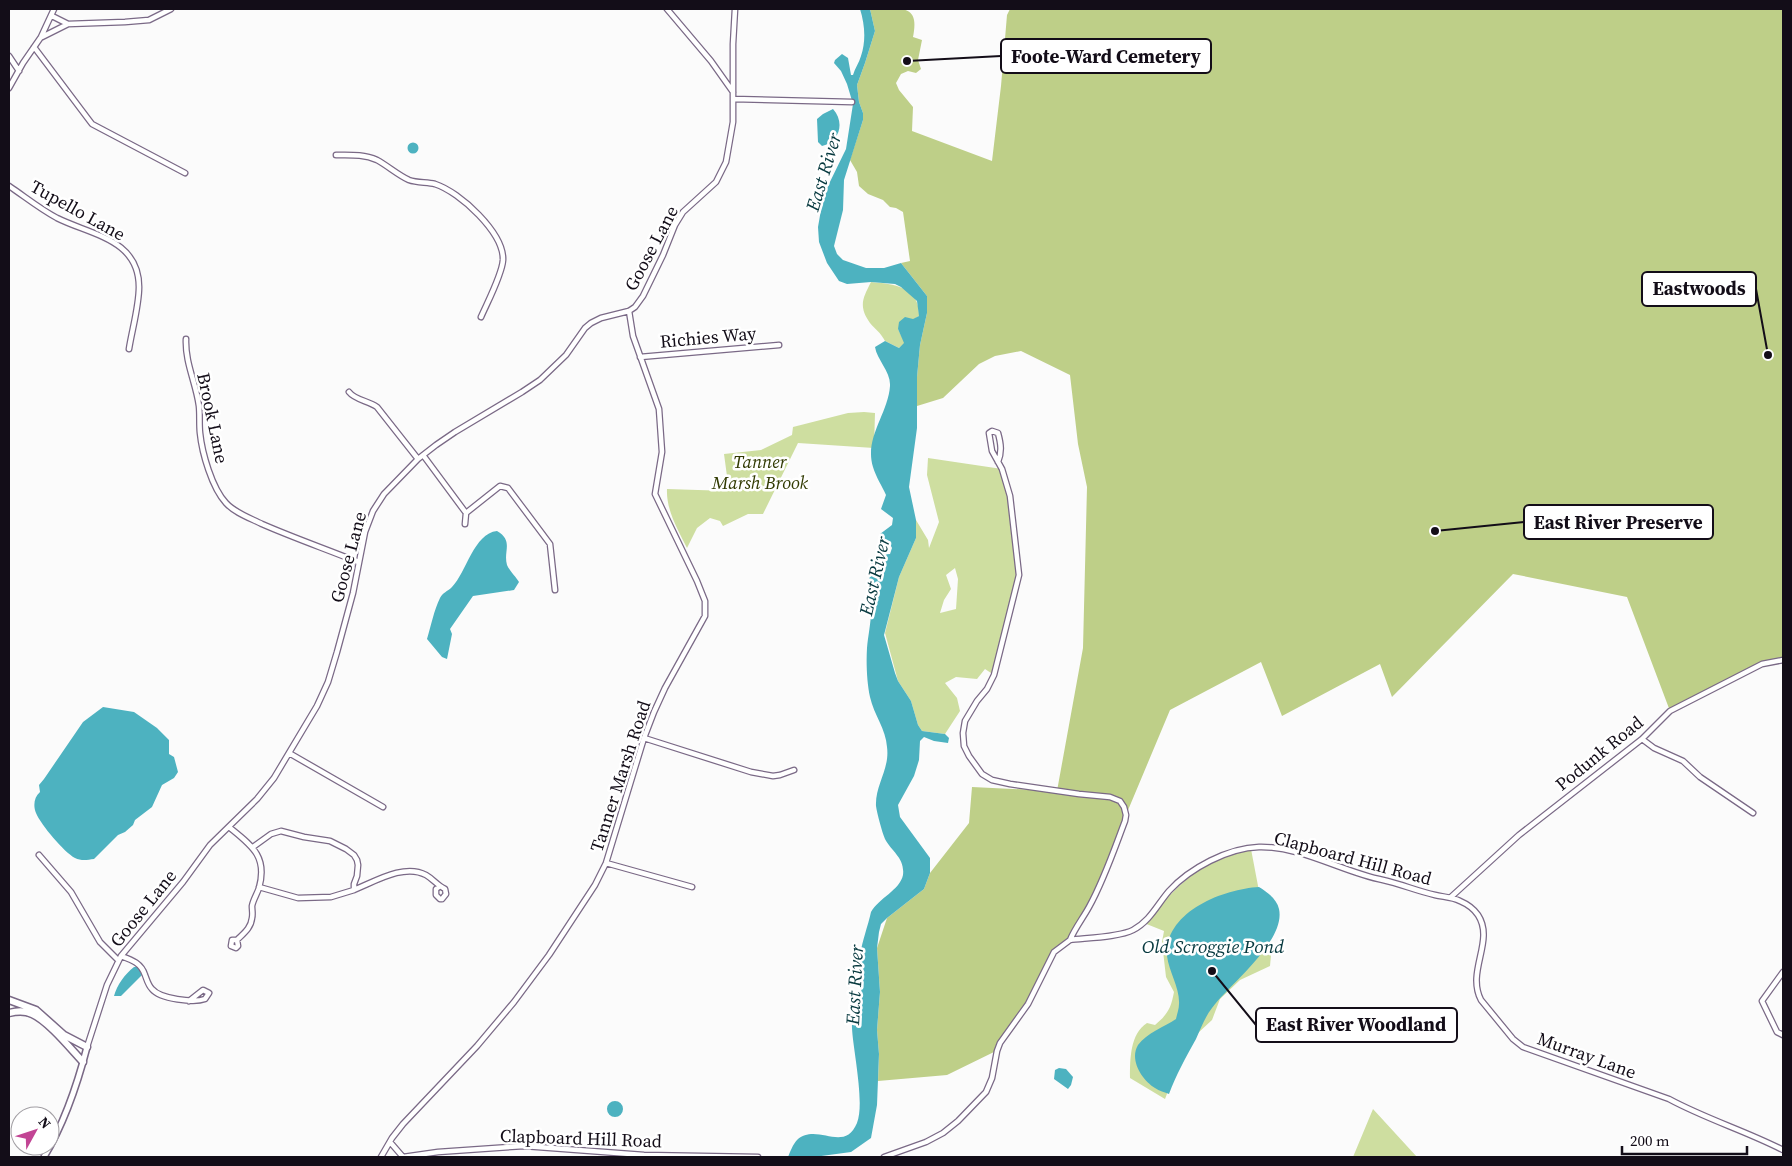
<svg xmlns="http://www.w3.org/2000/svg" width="1792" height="1166" viewBox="0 0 1792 1166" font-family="'Source Serif 4',serif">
<rect width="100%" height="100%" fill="#fbfbfb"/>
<!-- green -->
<path fill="#cedea0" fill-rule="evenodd" d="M871,282C894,284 920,287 919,316L898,329L905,343L899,348L885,341C881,333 875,329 870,323C858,306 863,298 871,282Z
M864,412L875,413L874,448L798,443L763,514H748L723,526L720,521L710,518L697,528L687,548C678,530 666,510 667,489L729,491L724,454L761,450L792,435L793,427L848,413Z
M928,458L1002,469L1007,481L1019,575L994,675L985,669L977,679L956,677L945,683L957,698L960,711L945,734L922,731L918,725L911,701L898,681L885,633L899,577L916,538V520L928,540L929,548L939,522L927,475ZM955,568L958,579L956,609L940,613L944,600L951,589L946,575Z
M1251,849L1266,928L1265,948L1271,955L1270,966L1240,980L1220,999L1212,1020L1198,1033L1179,1062L1165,1099L1130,1078C1130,1059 1130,1034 1147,1023L1155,1025C1168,1014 1171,1008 1174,992L1166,977L1162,942L1164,931L1144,923C1169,896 1192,868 1228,854C1235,851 1244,851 1251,849Z
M1373,1109L1417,1157H1353Z"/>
<!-- forest -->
<path fill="#becf88" d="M870,9C882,9 912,3 914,20C915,25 914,32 913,37L922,40L918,60L921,69L916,73L908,71L901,74L896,83L899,90L913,107L912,131L992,161L1001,86L1007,15L1010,9H1783V660L1762,664L1670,711L1627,597L1513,574L1392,697L1380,664L1282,716L1261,662L1170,710L1126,815L1106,870L1070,940L1054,952L1028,1004L996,1051L947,1075L878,1081L879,1054L877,1030L880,992L877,948L887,918L924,889L930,873L969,823L972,787L1057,791L1083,648L1087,487L1078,444L1070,375L1021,351L995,356L979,364L943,398L917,406V377L920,345L927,313V296L901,263L910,261L903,212L896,208L890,207L883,200L868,194L859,186L857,172L850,160L863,120V113L859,102L857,85L865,63L875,31Z"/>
<!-- water -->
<path fill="#4db2c0" d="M860,9H870L875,31L865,63L857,85L859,102L863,113V120L844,180L843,210L834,246L837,254L843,260L866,268H884L901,263L927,296V313L920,345L917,377V428L909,487L916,520V538L899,577L884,635L895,673L898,681L911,701L918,725L922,731L945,734L949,738L948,743L934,741L924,737L920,741L919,760L914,776L898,805L900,817L930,858V873L924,889L887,918L881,924L879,932L877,948L880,992L877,1030L879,1054L877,1105L871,1138L851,1152L814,1157H788C790,1152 793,1144 797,1140C817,1122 844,1154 857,1123C865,1103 853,1050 852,1028C851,1014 860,1000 862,987C863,977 859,966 860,956C862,941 868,926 871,912C879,898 900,890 903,875C905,858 892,852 885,839C882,832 877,813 876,806C875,785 890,769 887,747C886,729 874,715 870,697C867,683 866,664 867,648C868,636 871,623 871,611C872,593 865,571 875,555L890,554L892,548L889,542L881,541L880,534L892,525L893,518L881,509L886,495C882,486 876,477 873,467C864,438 888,414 890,386C891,372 877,360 875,347L885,341L899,348L904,343L898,329L899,322L905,317L913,319L919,316L917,301L901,287L895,284L871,282L847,284L839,281L827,263L819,242L818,227L822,204L826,190L846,149L853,104L847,84L841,71L834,63L835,60L842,54L848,58L851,75H853C855,68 859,63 861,56C866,41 865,25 860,9Z
M833,109C845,122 840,142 822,146L818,142L817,119L823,114Z
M407.5 148a5.5 5.5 0 1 1 11 0a5.5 5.5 0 1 1-11 0Z
M497,531C514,541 503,551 507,565C509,570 516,577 519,582L514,590L473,596L450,629L452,634L447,659L442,657L427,639C431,626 434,610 440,598C443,592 447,592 452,587C466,573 474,533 497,531Z
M103,707L134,712L157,728L169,740V754L174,757L178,772L174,778L162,785L152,807L135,820L133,825L125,832L118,835L94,859C87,860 81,861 75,858C64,852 41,825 36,813C33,806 34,797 40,792L39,785L44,779L83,722Z
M1259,887C1267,892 1277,899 1279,909C1286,941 1230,984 1212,1008C1205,1017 1201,1028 1196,1039C1186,1057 1176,1075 1169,1094C1165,1092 1159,1091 1155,1088C1142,1080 1129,1060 1138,1045C1147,1033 1164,1027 1176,1019C1177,1014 1179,1009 1179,1004C1180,988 1169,972 1167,956C1164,912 1223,889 1259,887Z
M134,967H138L142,975L121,996H114C117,985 125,974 134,967Z
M1059,1068L1066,1069L1073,1077L1071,1085L1068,1089L1054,1079L1055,1070Z
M607 1109a8 8 0 1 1 16 0a8 8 0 1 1-16 0Z"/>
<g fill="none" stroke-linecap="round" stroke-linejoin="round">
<defs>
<path id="minor" d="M667,9L711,61L733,92
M52,16L68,24L125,22L149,20L171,9
M42,37L68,24
M34,47L92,124L185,173
M9,56L19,71
M9,88L23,63L41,37L54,9
M733,99L852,102
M336,155C350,155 364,154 377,160C388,166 398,175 409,180C417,183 427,182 435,184C460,192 504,233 503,260C502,275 487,303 481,317
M9,186C24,196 40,209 57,218C91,235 139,239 139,287C139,306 132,330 129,349
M186,339C185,363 196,383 199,406C200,415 199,424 200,433C202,453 212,488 226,503C235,513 250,518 262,524C294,538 326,549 358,562
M640,357L779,345
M349,392C355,400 369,401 377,407L418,459
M423,455L466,513L500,486L508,488L550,544L555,590
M998,462C1002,452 1001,444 998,433L992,431L989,433L992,451L1002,469L1010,496L1019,575L994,675L987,689L977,701L965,721L963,733L964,746L969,756L982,774L992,780L1010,784L1079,794L1110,797L1120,801L1124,807L1126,815L1125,821C1114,850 1104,880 1089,907C1083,918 1075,928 1070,940
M465,524L466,513
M644,738L751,772L773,776L780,775L794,770
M1642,739L1654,748L1683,761L1700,777L1753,813
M289,753L383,807
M229,827C251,845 268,856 259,888C257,894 253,900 252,906C252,910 253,914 252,918C251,928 244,933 237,940H232L231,946L236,948L238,946L237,940
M253,847L271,834L281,831L304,837L330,841L346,849L354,855L357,860L358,865L357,876L354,884V890L331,897L298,898L259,887
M39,855L71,892L100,942L118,960
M606,863L692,887
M354,890C374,882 404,863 426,875C433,879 437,885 445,889L446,894L442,899H440L436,895V889L439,887
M1451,897L1519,835L1642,739L1670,711L1762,664L1783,660
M121,956C132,960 141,963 145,975C147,980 148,985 152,989C160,999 194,1003 205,999L209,993L203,990L189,1001
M1783,972L1762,1001L1777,1032L1783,1035
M87,1047L107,985L121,956L183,882L210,845L257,799L274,778L317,706L328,682L337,652L353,593L365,532L373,511L384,494L418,459L436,445L455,432L522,392L540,380L566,355L585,328L591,323L601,318L629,311L635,307L643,296L663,255L675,225L683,212L716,182L726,162L733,122V44L735,9
M390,1142L403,1157
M381,1157L392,1138L403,1124L477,1046L514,1002L549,955L595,885L606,863L644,738L654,712L665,688L705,616V601L697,581L655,494L662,452L659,409L633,336L629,311
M403,1157L438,1152L524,1146L644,1155L758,1157
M884,1157L926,1142L943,1133L958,1121L986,1092L992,1078L997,1051L1000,1043L1028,1004L1054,952L1070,940C1086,938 1120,937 1133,930C1150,921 1157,905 1169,891C1190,868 1228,848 1259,847C1302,846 1342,872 1383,880C1401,884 1417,891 1435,895C1443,897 1452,897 1460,901C1467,904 1474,909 1478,915C1495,941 1466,971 1481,1000L1513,1039L1523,1047L1669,1099C1706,1119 1746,1131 1783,1150"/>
<path id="major" d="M44,1157C65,1122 77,1086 87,1047"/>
<path id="highway" d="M9,1000L36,1010L64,1035L87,1047
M9,1013C17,1011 24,1010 32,1014C48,1021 70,1048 83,1062"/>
</defs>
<!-- minor casing -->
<use href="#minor" stroke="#7a6986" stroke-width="7"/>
<!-- major casing -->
<use href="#major" stroke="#7a6986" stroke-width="8"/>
<!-- highway casing -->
<use href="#highway" stroke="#7a6986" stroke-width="9"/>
<!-- minor -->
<use href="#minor" stroke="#fff" stroke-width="4.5"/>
<!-- major -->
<use href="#major" stroke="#fff" stroke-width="5"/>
<!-- highway -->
<use href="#highway" stroke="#fff" stroke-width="6"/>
</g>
<g text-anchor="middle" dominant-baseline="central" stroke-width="5" stroke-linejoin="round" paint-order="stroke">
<!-- street labels -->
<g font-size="18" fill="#130d18" stroke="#fff">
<text transform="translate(78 210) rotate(29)">Tupello Lane</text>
<text transform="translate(651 248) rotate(-62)">Goose Lane</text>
<text transform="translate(708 337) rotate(-5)">Richies Way</text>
<text transform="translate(213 418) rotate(78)">Brook Lane</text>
<text transform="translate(348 557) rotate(-75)">Goose Lane</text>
<text transform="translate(1599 753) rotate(-39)">Podunk Road</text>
<text transform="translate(620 776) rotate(-72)">Tanner Marsh Road</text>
<text transform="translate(1353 858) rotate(15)">Clapboard Hill Road</text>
<text transform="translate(143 908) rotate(-51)">Goose Lane</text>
<text transform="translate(1587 1055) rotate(20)">Murray Lane</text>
<text transform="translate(581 1138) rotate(2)">Clapboard Hill Road</text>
</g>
<!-- park labels -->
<g font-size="18" font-style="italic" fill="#313a02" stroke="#fff">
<text x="760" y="461">Tanner<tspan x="760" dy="21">Marsh Brook</tspan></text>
</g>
<!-- water labels -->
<g font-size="19" font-style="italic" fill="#07393f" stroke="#fff">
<text transform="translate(823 172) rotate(-73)">East River</text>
<text transform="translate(874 576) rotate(-77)">East River</text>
<text x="1213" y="946">Old Scroggie Pond</text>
<text transform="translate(854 985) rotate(-87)">East River</text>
</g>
</g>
<!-- callouts -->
<path fill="none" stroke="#130d18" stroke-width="2" d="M907 61L1001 56M1768 355L1756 289M1435 531L1524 522M1212 971L1256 1025"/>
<g fill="#130d18" stroke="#fff" stroke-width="2">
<circle cx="907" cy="61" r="5"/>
<circle cx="1768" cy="355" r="5"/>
<circle cx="1435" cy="531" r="5"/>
<circle cx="1212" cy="971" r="5"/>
</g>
<g fill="#fff" stroke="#130d18" stroke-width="2">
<rect x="1001" y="39" width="210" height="34" rx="5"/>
<rect x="1642" y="272" width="114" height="34" rx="5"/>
<rect x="1524" y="505" width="189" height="34" rx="5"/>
<rect x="1256" y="1008" width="201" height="34" rx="5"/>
</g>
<g font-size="19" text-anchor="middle" font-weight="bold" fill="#130d18">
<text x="1106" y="63">Foote-Ward Cemetery</text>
<text x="1699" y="295">Eastwoods</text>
<text x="1618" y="529">East River Preserve</text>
<text x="1356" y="1031">East River Woodland</text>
</g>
<!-- border -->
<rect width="1792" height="1166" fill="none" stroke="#130d18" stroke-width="20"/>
<!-- north arrow -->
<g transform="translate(35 1131) rotate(50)"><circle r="24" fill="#ffffff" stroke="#a19ea3"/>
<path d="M0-4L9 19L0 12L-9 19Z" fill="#c24594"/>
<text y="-8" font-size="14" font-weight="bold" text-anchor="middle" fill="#130d18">N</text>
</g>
<!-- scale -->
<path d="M1622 1146v8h125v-8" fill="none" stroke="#130d18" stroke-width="2.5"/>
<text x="1630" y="1146" font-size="15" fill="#130d18" stroke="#ffffff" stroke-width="4" paint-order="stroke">200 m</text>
</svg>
